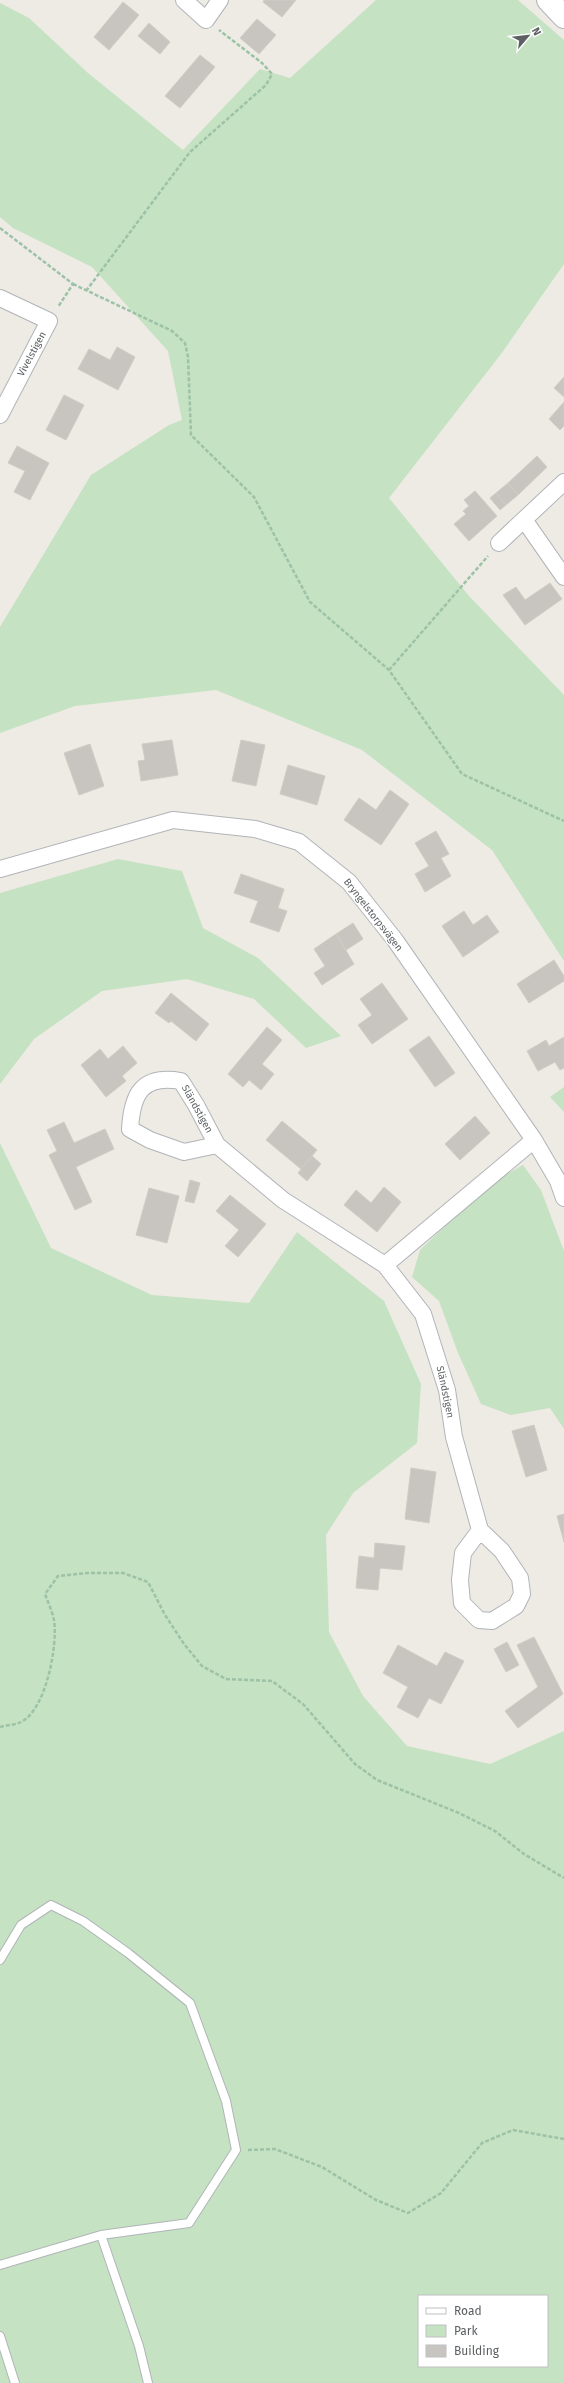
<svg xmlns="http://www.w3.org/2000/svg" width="564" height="2383" viewBox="0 0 564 2383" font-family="'Fira Sans',sans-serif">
<rect width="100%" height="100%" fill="#edebe4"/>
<!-- green -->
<path fill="#c5e2c3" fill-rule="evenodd" d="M376,0H518L564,40V264L501,354L389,498L469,596L564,695V961L492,850L362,750L216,690L75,706L0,733V627L91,475L169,425L182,420L168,351L92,267L13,228L0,217V3L29,18L88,73L183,150L260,69L290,78Z
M118,859L182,871L203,928L258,958L341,1036L306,1048L254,999L187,979L102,991L34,1039L0,1084V893Z
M564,1087V1112L550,1097Z
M0,1143L51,1248L152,1295L249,1303L297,1232L384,1301L421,1384L417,1443L353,1493L326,1535L329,1632L363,1696L407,1746L490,1764L564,1731V2383H0ZM419,2296H547V2366H419Z
M523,1165L541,1190L564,1251V1429L550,1408L511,1415L481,1404L458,1353L439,1301L412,1277L420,1250L492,1182Z"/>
<!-- building -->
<path fill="#c8c5c1" stroke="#d1ccc3" d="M264,0H296L282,17L263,2Z
M123,2L139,15L109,50L94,37Z
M257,19L276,35L259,54L240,38Z
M149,23L170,42L160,54L138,36Z
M200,55L215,67L180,108L165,96Z
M117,347L135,357L118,390L78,369L89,349L110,360Z
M564,377V397L554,388Z
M64,395L84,405L66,440L46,430Z
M564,402V426L560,430L549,419Z
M17,446L49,463L30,500L14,492L25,471L8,463Z
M537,456L547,467L518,495L508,483Z
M508,483L518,495L506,505L496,493Z
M475,491L497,516L469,541L454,524L466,514L463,511L469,506L464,500Z
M496,493L506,505L500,510L490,498Z
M550,583L562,599L525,625L503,595L516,587L525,600Z
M172,740L178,775L141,781L138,761L145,760L142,744Z
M241,740L265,745L256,786L232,781Z
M90,744L104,786L79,795L64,753Z
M288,765L325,776L317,805L280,794Z
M390,790L409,804L381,845L344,820L359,798L376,810Z
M436,831L449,854L441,858L451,876L425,892L415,874L429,866L415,843Z
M241,874L284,889L278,908L287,911L279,932L250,922L258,901L234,893Z
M464,911L473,925L487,915L499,932L463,957L442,926Z
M353,923L363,939L346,950L336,934Z
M336,934L354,964L322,985L314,973L325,966L314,949Z
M554,960L564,976V981L529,1003L517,984Z
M382,983L408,1019L372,1044L358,1025L372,1015L360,999Z
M171,993L209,1024L196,1041L171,1021L169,1023L155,1013Z
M267,1027L282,1040L262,1064L274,1074L261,1090L249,1080L243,1087L228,1074Z
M429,1036L455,1073L435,1087L409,1050Z
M564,1037V1068L560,1070L555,1062L538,1071L527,1051L546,1040L549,1046Z
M123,1046L137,1063L122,1076L126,1081L106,1097L81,1065L100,1049L108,1059Z
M475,1116L490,1133L460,1160L445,1144Z
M282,1121L317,1150L301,1169L266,1140Z
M64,1122L74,1143L105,1129L114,1149L76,1167L92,1202L75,1210L49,1155L57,1151L47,1130Z
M312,1156L321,1164L307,1181L298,1173Z
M190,1180L200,1183L194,1203L185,1201Z
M384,1187L401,1202L377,1232L344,1205L356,1190L371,1203Z
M149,1188L179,1196L167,1243L136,1235Z
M230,1195L266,1224L238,1257L225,1246L239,1230L216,1211Z
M534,1425L547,1470L526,1477L512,1431Z
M411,1468L436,1472L429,1523L405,1519Z
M564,1514V1542L557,1516Z
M375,1543L405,1546L402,1570L380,1568L378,1590L356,1588L359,1556L374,1558Z
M534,1637L563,1694L518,1728L505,1711L538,1687L517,1645Z
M507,1642L519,1665L506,1672L494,1649Z
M398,1645L437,1666L445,1652L464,1661L441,1704L429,1698L418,1718L397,1707L408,1687L383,1673Z"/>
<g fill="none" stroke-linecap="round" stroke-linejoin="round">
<defs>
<path id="lane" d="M0,1960L21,1925L51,1905L83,1921L128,1953L190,2003L226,2101L236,2150L189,2223L101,2235L0,2265
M101,2235L139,2346L148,2383
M0,2336L15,2383"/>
<path id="street" d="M184,0L206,20L220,0
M0,298L49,321L0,415
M525,521L564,577
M499,543L564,482
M0,869L173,820L255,829L299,842L349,882L395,940L534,1140L558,1181L564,1198
M217,1145L184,1152L150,1140L130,1129C132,1094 142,1074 181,1081L196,1105L217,1145L283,1200L385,1265L423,1314L447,1390L454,1437L480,1530L502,1551L520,1578L522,1594L516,1606L492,1621L479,1620L462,1603L460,1580L463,1553L480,1530
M385,1265L534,1140"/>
<path id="secondary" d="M548,0L564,17"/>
</defs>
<!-- lane casing -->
<use href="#lane" stroke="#b1b4b8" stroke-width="10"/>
<!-- street casing -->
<use href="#street" stroke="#b1b4b8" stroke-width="18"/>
<!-- secondary casing -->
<use href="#secondary" stroke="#b1b4b8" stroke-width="24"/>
<!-- path -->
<path stroke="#9dc2a6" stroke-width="2.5" stroke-dasharray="4 2" stroke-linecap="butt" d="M0,228L73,284L58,307
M73,284L172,331L185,343L188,357L191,435L254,497L310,602L389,670L462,774L564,821
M86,291L190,152L266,85L272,74L262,63L219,30
M389,670L488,556
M0,1727C7,1725 15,1725 21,1722C46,1710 58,1645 54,1620C52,1611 48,1602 45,1594L58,1576L87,1573H123L148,1582L165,1615L184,1644L202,1666L226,1679L272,1681L303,1704L355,1764L377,1780L459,1813L495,1831L524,1854L564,1878
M248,2150L275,2149L322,2167L376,2200L408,2213L441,2193L482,2143L513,2130L564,2139"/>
<!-- lane -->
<use href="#lane" stroke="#fff" stroke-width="8"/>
<!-- street -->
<use href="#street" stroke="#fff" stroke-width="16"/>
<!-- secondary -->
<use href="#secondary" stroke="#fff" stroke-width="22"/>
</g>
<g text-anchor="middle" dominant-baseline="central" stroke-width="3" stroke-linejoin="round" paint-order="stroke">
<!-- street labels -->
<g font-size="10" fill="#5c6063" stroke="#fff">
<text transform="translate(32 354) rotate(-62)">Vivelstigen</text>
<text transform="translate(373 915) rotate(52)">Bryngelstorpsvägen</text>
<text transform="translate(197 1109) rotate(61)">Sländstigen</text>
<text transform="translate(445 1392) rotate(78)">Sländstigen</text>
</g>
</g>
<!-- legend -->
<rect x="418" y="2295" width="130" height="72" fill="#ffffff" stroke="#bebfc1"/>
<rect x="426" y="2308" width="20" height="6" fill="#ffffff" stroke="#bebfc1"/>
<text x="454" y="2315" font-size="12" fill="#5c6063">Road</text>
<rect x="426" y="2325" width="20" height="12" fill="#c5e2c3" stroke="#bebfc1"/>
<text x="454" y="2335" font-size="12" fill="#5c6063">Park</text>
<rect x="426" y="2345" width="20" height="12" fill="#c8c5c1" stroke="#bebfc1"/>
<text x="454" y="2355" font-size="12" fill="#5c6063">Building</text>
<!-- north arrow -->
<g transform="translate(528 36) rotate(62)" stroke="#ffffff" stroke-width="3" paint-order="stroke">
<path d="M0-3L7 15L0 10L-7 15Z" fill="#5c6063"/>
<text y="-6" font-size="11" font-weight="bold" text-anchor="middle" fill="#5c6063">N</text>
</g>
</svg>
